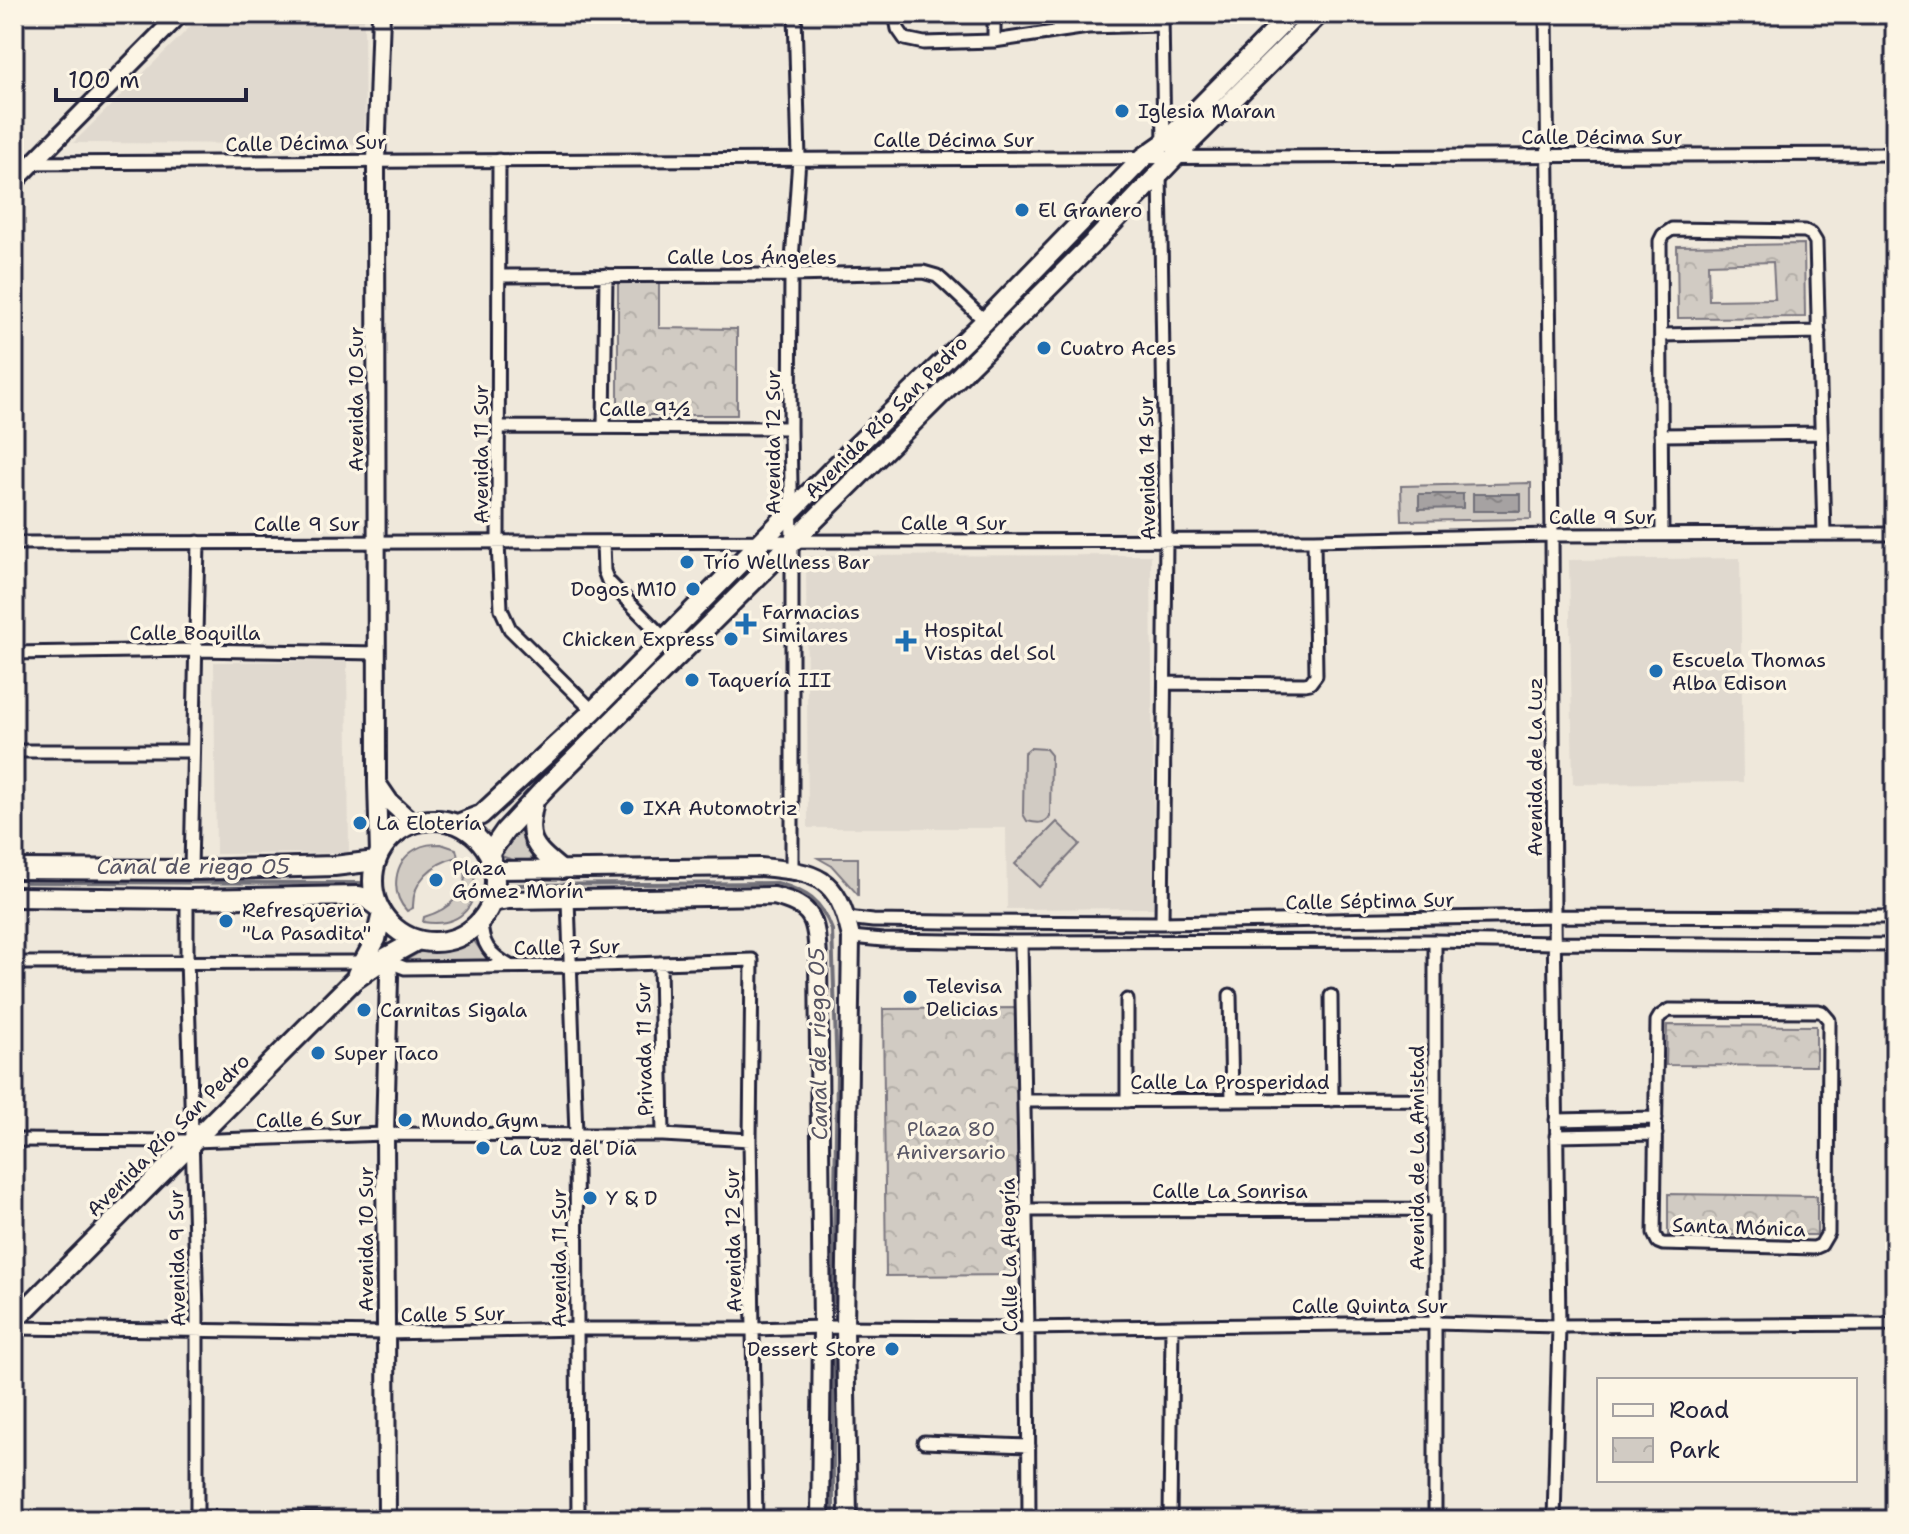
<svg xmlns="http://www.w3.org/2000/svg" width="1909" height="1534" viewBox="0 0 1909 1534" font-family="'Shantell Sans',sans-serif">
<defs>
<pattern id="park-crowns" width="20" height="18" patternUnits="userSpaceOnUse" patternTransform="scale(2)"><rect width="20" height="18" fill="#d1cbc3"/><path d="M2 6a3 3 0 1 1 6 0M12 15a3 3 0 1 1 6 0" fill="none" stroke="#b3aea8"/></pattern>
<pattern id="water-ripples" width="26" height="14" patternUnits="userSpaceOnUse" patternTransform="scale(2)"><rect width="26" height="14" fill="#a6a2a2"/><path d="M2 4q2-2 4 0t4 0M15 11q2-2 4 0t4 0" fill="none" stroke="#878485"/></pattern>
</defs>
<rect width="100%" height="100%" fill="#efe8db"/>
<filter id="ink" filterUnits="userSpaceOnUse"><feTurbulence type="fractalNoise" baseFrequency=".0125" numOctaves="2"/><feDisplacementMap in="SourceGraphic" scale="16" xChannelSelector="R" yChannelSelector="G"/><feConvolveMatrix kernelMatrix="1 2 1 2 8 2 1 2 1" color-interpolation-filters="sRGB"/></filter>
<g filter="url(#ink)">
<!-- built -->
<path fill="#e0d9cf" d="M203,14H364L365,144L73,143Z
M1151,555L1154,908L1007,909L1006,828H808L806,556Z
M1740,558L1743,782L1573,784L1569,560Z
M347,661L349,853L216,854L214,662Z"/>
<!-- green -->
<path fill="#d1cbc3" stroke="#7a767f" stroke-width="2" d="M1531,483V519L1402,521L1401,486Z
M1030,748L1046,749L1051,755L1050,816C1046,825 1035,823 1027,821L1023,814L1024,753Z
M1057,822L1080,844L1039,887L1015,864Z
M523,824C523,839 527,849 538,858L519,862L501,856L506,841Z
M441,844L456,849L458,857C432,863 412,881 413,908L407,911C390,893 393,862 416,849C424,844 432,844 441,844Z
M818,858H858V895L832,866Z
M472,867C483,904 461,928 423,922L424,917C448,910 466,895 466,868Z
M472,938L489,962L401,963L420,952L450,948Z"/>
<!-- park -->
<path fill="url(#park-crowns)" stroke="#7a767f" stroke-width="2" fill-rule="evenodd" d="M1804,244L1805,317L1678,318L1677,246ZM1773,262L1775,299L1709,300L1708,264Z
M618,281H659V328L737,329V415H618Z
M1016,1008L1019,1275L886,1276L883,1009Z
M1667,1025L1816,1026V1066L1666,1065Z
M1668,1194L1817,1196V1235H1668Z"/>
<!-- water -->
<path fill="url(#water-ripples)" stroke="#716f79" stroke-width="2" d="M1419,494H1463V508L1419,509Z
M1473,494H1520V511H1473Z"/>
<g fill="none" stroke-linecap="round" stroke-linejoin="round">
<!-- stream -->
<path stroke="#716f79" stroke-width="4" d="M26,882L360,883
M509,885L777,883C807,892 821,900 832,930L837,1074L833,1309
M833,1347V1520"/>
<defs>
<path id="street" d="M895,14L898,29L905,39L924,43L994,41L1088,27L1162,25
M994,14V41
M1162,14L1164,145
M1546,14L1552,535L1554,916L1559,1326L1554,1520
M1058,30V14
M499,160L498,542L501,609L510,629L593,711
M14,163L1895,154
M1160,174L1166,540L1162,923
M500,276L791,275L923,272L937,276L944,282L985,321
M1661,335L1819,332
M604,426L606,275
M499,427L790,428
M1661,435L1821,433
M1662,534L1660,241L1663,235L1672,229L1805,231L1811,234L1816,242L1824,533
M603,542L604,571L608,581L665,639
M14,543L1314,540L1552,535L1895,534
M14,653L196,650L377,653
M1165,683L1305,684L1310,683L1316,675L1314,540
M14,751H193
M191,870L198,542
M792,870V541L790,428L791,275L799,159L795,14
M187,899V957L197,1312V1520
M568,899L576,1135L578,1520
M847,918L873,921L948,922L1162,923L1554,916L1895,917
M481,921C482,945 489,954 510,966
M851,937L883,940L1015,942L1435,941L1554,943L1895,945
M1435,941V1520
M1021,942L1028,1328L1029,1520
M387,957L397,965L405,968L570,966L752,960L750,1140L756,1520
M14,963L364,962
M660,963L663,1135
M1230,995L1232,1100
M1331,996L1332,1100
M1669,1010L1818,1011L1822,1012L1829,1020L1828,1233L1821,1245L1814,1248L1663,1244L1658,1242L1654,1234L1657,1021L1660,1016Z
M1025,1101L1435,1099
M1127,1101V1000
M1556,1120L1656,1118
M1556,1136L1656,1134
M14,1140L193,1141L385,1134L663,1135L750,1140
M1026,1210L1434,1209
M14,1328L386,1333L578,1329H752L822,1327L1020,1328L1435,1323L1559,1326L1895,1324
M924,1442L1029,1446
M25,1520L197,1517L387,1520L579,1518L683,1520
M1170,1520L1172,1326"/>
<path id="secondary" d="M14,182L180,14
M377,783L390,802L413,823
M536,797C526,839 530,844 562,870
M379,854L377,783L376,161L381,14
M494,870L760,867C818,872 837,876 851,937L845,1327L848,1520
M491,903L508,900L774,896C814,906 816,919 818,958L822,1327L820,1520
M387,1520L385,1134L389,977L387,957"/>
<path id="primary" d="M373 881a61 61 0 1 1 122 0a61 61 0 1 1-122 0Z
M458,824L481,815L593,711L835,467L985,321L1144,157L1164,143L1292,14
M489,854L505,831L546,787L1096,240L1175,157L1319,14
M14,869L191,870L334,866L376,861
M14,897L187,899L359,896L367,899L379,908
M357,974L376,939L382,913
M14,1321L354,980L387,957L418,940"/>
</defs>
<!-- street casing -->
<use href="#street" stroke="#22223b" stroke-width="17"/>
<!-- secondary casing -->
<use href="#secondary" stroke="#22223b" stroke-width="22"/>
<!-- primary casing -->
<use href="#primary" stroke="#22223b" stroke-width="24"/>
<!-- street -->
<use href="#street" stroke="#fcf5e5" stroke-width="11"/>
<!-- secondary -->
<use href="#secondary" stroke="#fcf5e5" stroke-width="16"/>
<!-- primary -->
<use href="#primary" stroke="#fcf5e5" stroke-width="18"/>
</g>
</g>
<!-- markers -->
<g fill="#1f6fb2" stroke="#fcf5e5" stroke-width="3">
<circle cx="1122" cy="111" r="8"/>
<circle cx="1022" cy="210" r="8"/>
<circle cx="1044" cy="348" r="8"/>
<circle cx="687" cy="562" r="8"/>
<circle cx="693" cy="589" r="8"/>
<path d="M742 612h8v8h8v8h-8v8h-8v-8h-8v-8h8z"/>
<circle cx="731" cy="639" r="8"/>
<path d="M902 629h8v8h8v8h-8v8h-8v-8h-8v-8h8z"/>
<circle cx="1656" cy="671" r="8"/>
<circle cx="692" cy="680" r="8"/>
<circle cx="627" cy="808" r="8"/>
<circle cx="360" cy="823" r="8"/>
<circle cx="436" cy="880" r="8"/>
<circle cx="226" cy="921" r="8"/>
<circle cx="910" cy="997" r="8"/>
<circle cx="364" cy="1010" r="8"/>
<circle cx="318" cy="1053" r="8"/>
<circle cx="405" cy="1120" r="8"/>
<circle cx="483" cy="1148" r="8"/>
<circle cx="590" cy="1198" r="8"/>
<circle cx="892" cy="1349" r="8"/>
</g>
<g text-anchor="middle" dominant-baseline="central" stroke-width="7" stroke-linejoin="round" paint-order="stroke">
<!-- poi labels -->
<g font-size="20" fill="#22223b" stroke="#fcf5e5" text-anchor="start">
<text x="1138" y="111">Iglesia Maran</text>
<text x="1038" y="210">El Granero</text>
<text x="1060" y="348">Cuatro Aces</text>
<text x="703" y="562">Trío Wellness Bar</text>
<text x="677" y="589" text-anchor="end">Dogos M10</text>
<text x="762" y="612">Farmacias<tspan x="762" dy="23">Similares</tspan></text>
<text x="924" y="630">Hospital<tspan x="924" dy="23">Vistas del Sol</tspan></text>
<text x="715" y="639" text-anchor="end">Chicken Express</text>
<text x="1672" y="660">Escuela Thomas<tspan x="1672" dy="23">Alba Edison</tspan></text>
<text x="708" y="680">Taquería III</text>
<text x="643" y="808">IXA Automotriz</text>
<text x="376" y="823">La Elotería</text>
<text x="452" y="868">Plaza<tspan x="452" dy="23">Gómez Morín</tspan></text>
<text x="242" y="910">Refresqueria<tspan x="242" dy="23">"La Pasadita"</tspan></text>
<text x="926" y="986">Televisa<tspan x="926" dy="23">Delicias</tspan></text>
<text x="380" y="1010">Carnitas Sigala</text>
<text x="334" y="1053">Super Taco</text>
<text x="421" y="1120">Mundo Gym</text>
<text x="499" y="1148">La Luz del Día</text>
<text x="606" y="1198">Y &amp; D</text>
<text x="876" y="1349" text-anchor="end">Dessert Store</text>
</g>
<!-- street labels -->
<g font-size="20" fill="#22223b" stroke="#fcf5e5">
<text x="1602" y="137">Calle Décima Sur</text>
<text x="954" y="140">Calle Décima Sur</text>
<text transform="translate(306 143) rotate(-1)">Calle Décima Sur</text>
<text x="752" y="257">Calle Los Ángeles</text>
<text transform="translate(356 399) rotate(-90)">Avenida 10 Sur</text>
<text x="645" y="409">Calle 9½</text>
<text transform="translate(886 417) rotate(-45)">Avenida Río San Pedro</text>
<text transform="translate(773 442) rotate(-90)">Avenida 12 Sur</text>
<text transform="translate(481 454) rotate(-90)">Avenida 11 Sur</text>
<text transform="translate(1147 468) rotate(-91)">Avenida 14 Sur</text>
<text x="1602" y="517">Calle 9 Sur</text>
<text x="954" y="523">Calle 9 Sur</text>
<text x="307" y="524">Calle 9 Sur</text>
<text x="195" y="633">Calle Boquilla</text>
<text transform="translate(1535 767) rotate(-90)">Avenida de La Luz</text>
<text transform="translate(1370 901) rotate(-1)">Calle Séptima Sur</text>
<text transform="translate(567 947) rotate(-1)">Calle 7 Sur</text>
<text transform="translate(644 1049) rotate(-91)">Privada 11 Sur</text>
<text x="1230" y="1082">Calle La Prosperidad</text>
<text transform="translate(309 1119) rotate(-2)">Calle 6 Sur</text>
<text transform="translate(168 1135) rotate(-45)">Avenida Río San Pedro</text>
<text transform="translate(1417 1158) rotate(-90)">Avenida de La Amistad</text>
<text x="1230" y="1191">Calle La Sonrisa</text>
<text transform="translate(1739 1227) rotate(2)">Santa Mónica</text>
<text transform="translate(366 1239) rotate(-90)">Avenida 10 Sur</text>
<text transform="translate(733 1240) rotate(-91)">Avenida 12 Sur</text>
<text transform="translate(1009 1255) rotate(-91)">Calle La Alegría</text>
<text transform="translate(177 1258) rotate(-91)">Avenida 9 Sur</text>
<text transform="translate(559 1258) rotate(-90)">Avenida 11 Sur</text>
<text x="1370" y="1306">Calle Quinta Sur</text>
<text transform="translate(453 1314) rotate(-1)">Calle 5 Sur</text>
</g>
<!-- park labels -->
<g font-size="20" fill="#575564" stroke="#fcf5e5">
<text x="951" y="1129">Plaza 80<tspan x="951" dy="23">Aniversario</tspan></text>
</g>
<!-- water labels -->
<g font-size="22" font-style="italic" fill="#575564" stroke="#fcf5e5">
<text x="193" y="866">Canal de riego 05</text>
<text transform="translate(818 1044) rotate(-91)">Canal de riego 05</text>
</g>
</g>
<!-- margin -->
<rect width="1909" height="1534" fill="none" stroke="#fcf5e5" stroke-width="48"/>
<rect x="24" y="24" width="1861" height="1486" fill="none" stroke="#22223b" stroke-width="3" filter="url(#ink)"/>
<!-- legend -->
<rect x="1597" y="1378" width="260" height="104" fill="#fcf5e5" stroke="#a5a1a1" stroke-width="2"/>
<rect x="1613" y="1404" width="40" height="12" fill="#fcf5e5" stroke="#a5a1a1" stroke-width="2"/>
<text x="1669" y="1418" font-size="24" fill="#22223b">Road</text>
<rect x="1613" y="1438" width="40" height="24" fill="url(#park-crowns)" stroke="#a5a1a1" stroke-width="2"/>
<text x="1669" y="1458" font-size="24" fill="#22223b">Park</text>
<!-- scale -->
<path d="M56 88v12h190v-12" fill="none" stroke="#22223b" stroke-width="4"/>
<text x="68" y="88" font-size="24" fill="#22223b" stroke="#fcf5e5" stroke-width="6" paint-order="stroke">100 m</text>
</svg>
